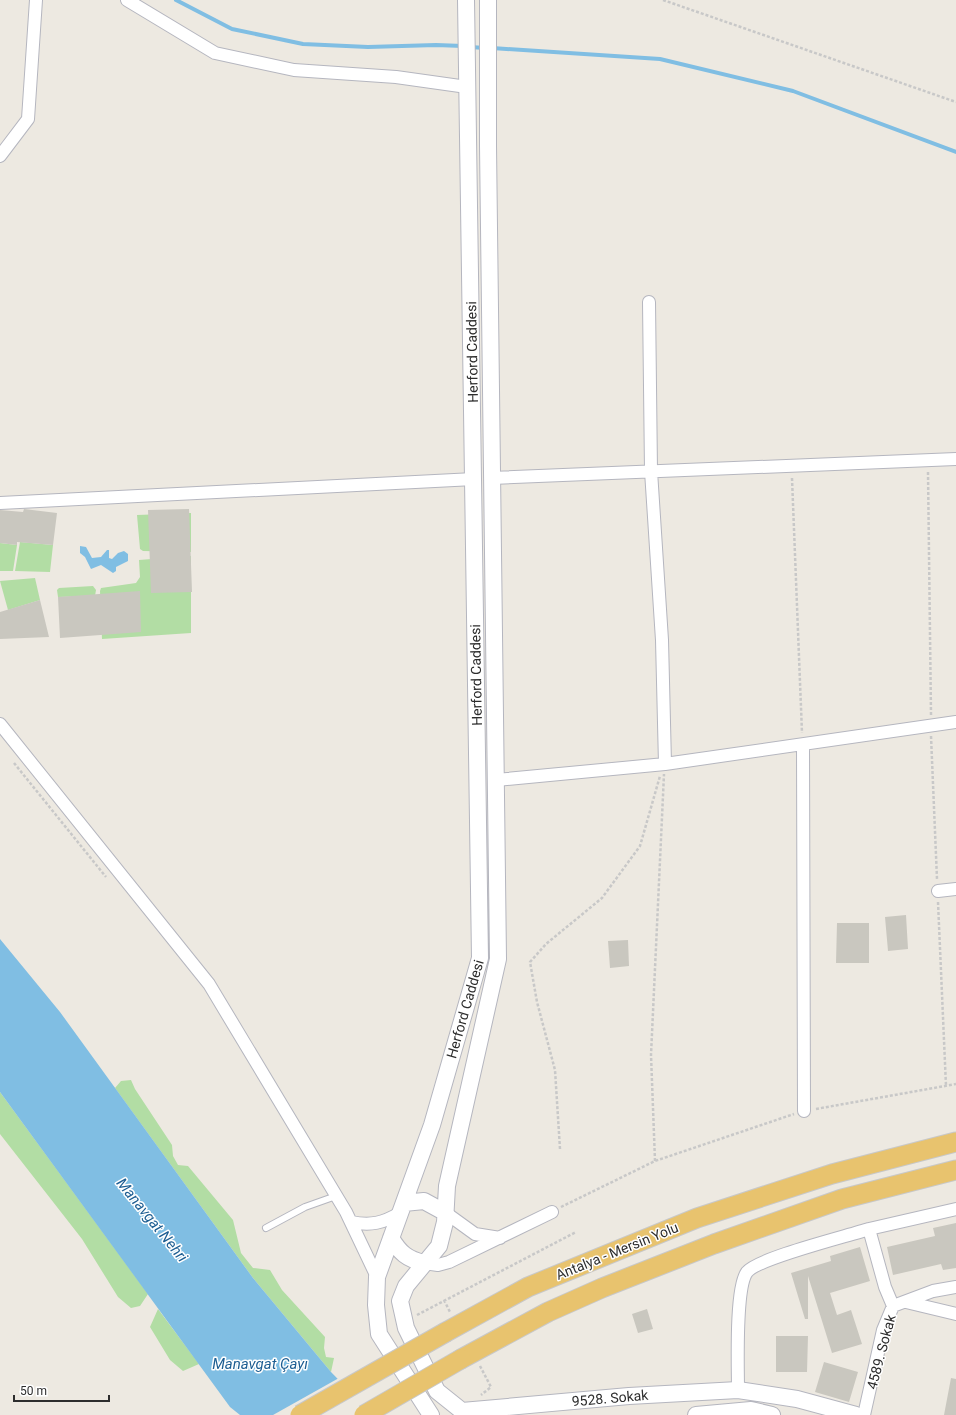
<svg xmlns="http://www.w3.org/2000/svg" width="956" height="1415" viewBox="0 0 956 1415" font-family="Roboto,sans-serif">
<rect width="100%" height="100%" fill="#ede9e1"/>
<!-- green -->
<path fill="#b2dda4" d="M191,513V552L143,551L140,549L137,515Z
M20,542L53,545L50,572L15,571Z
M0,543L17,545L13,571H0Z
M191,556V633L102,639L100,591L101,588L136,583L140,577L139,560Z
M35,578L40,600L8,610L0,581Z
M93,586L96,590L95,596L58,597L57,590L59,588Z
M131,1080L135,1089L172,1145L173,1156L178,1165L188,1166L233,1220L241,1253L253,1268L270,1270L282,1290L325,1337L324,1348L326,1357L334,1358L331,1372L253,1278L115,1088L121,1081Z
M0,1092L148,1294L140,1306L131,1308L118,1297L82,1239L0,1134Z
M158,1309L199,1364L183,1371L170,1360L150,1327Z"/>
<!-- water -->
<path fill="#80bee3" d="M80,546L86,547L92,558L101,557L107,550H109V558L112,559L118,553L124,551L128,554V561L116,567V571L113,573L101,565L91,569L85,557L80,553Z
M0,939L60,1012L253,1278L331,1372L373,1415H240L230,1407L0,1092Z"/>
<!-- pier -->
<path fill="#ede9e1" d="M339,1378L375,1415H273Z"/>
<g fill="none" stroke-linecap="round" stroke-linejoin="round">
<!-- stream -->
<path stroke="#80bee3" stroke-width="4" d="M176,0L232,29L303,44L368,47L436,45L463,46
M470,47L485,48
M492,48L660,59L793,91L956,152"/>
</g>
<!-- building -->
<path fill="#c9c7bf" d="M24,509L57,513L53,545L17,542V545L0,543V510L23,512Z
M189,509L192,592L151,593L148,510Z
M140,591L141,632L60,638L58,597Z
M40,600L49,637L0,639V612Z
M906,915L908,949L888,951L885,917Z
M837,923H869V963H836Z
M628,940L629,966L610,968L608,941Z
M956,1223V1268L943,1270L941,1264L893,1275L887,1247L935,1236L933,1228Z
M860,1247L870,1281L830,1293L837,1315L851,1310L862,1344L832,1353L808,1276V1319H805L791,1273L831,1261L830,1256Z
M647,1309L653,1329L638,1333L632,1314Z
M776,1336H808L807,1372H776Z
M824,1362L858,1372L849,1402L815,1392Z
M951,1378L956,1379V1415H944Z"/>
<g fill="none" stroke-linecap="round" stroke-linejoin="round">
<defs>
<path id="service" d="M266,1228L305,1207L336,1196"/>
<path id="minor" d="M127,0L215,53L294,70L396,77L467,87
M0,156L28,119L36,0
M649,302L651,471L662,640L665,764
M492,478L956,459
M0,503L474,479
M0,724L209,984L346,1212L377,1277
M803,745L804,1111
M496,780L665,764L956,722
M938,891L956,889
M446,1213L475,1234L500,1238
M351,1222C371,1226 383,1223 400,1213
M869,1229L956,1209
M424,1263L438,1265L449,1262L552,1212
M906,1302L956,1314
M738,1390C738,1367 735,1288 747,1272C758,1258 848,1236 869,1229L885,1287L893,1306
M864,1415L883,1330L893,1306L933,1291L956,1287"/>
<path id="secondary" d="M488,0V146L498,959L447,1186L445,1222L439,1246L406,1286L400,1301L406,1328L437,1391L462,1411L629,1396L738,1390L797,1399L856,1415
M404,1203L424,1201L446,1213
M391,1238C400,1253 407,1259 424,1263
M431,1415L379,1334L376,1305L377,1277L432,1125L480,958L466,0
M696,1415L751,1410L772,1415"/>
<path id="trunk" d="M446,1332L528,1287L697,1218L832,1174L956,1142
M461,1359L548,1312L602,1288L714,1244L842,1199L956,1170"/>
</defs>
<!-- service casing -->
<use href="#service" stroke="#b5b6bf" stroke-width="8"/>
<!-- minor casing -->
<use href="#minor" stroke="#b5b6bf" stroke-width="14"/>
<!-- secondary casing -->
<use href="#secondary" stroke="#b5b6bf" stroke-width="18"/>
<!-- trunk casing -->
<use href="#trunk" stroke="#c8c8c8" stroke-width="21"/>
<!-- path -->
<path stroke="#c8c8c8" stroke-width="2.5" stroke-dasharray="3 2" stroke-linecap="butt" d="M663,0L956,102
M928,472L931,715
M792,478L802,733
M931,736L937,879
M14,763L106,877
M938,902L946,1086
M816,1109L956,1084
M560,1149L555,1070L537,1002L530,962L546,944L602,898L640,846L660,776
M655,1161L651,1055L664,774
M561,1207L655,1161L794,1114
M444,1300L450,1312
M417,1315L576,1232
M480,1366L491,1387L481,1395"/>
<!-- service -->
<use href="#service" stroke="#fff" stroke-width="6"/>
<!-- minor -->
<use href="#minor" stroke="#fff" stroke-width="12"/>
<!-- secondary -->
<use href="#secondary" stroke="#fff" stroke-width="16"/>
<!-- trunk -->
<use href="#trunk" stroke="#e8c36e" stroke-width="19"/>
<defs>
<path id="trunk-bridge" d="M300,1415L446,1332
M364,1415L461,1359"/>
</defs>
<!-- trunk-bridge casing -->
<use href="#trunk-bridge" stroke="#c8c8c8" stroke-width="21" stroke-linecap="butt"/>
<!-- trunk-bridge -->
<use href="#trunk-bridge" stroke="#e8c36e" stroke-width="19"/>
</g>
<g text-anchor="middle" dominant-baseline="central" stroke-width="3" stroke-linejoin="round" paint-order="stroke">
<!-- street labels -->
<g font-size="14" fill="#2d2d2d" stroke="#fff">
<text transform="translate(472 352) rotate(-91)">Herford Caddesi</text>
<text transform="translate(476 675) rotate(-91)">Herford Caddesi</text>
<text transform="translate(465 1009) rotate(-74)">Herford Caddesi</text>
<text transform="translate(617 1251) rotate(-22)">Antalya - Mersin Yolu</text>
<text transform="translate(881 1352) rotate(-75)">4589. Sokak</text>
<text transform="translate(610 1398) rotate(-5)">9528. Sokak</text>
</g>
<!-- water labels -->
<g font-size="15" font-style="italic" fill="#1c5d92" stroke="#fff">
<text transform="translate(152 1220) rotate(51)">Manavgat Nehri</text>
<text x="260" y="1364">Manavgat Çayı</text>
</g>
</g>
<!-- scale -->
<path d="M14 1395v6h95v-6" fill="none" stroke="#2d2d2d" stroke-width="2"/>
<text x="20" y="1395" font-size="12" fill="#2d2d2d" stroke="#ffffff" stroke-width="3" paint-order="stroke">50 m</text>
</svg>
